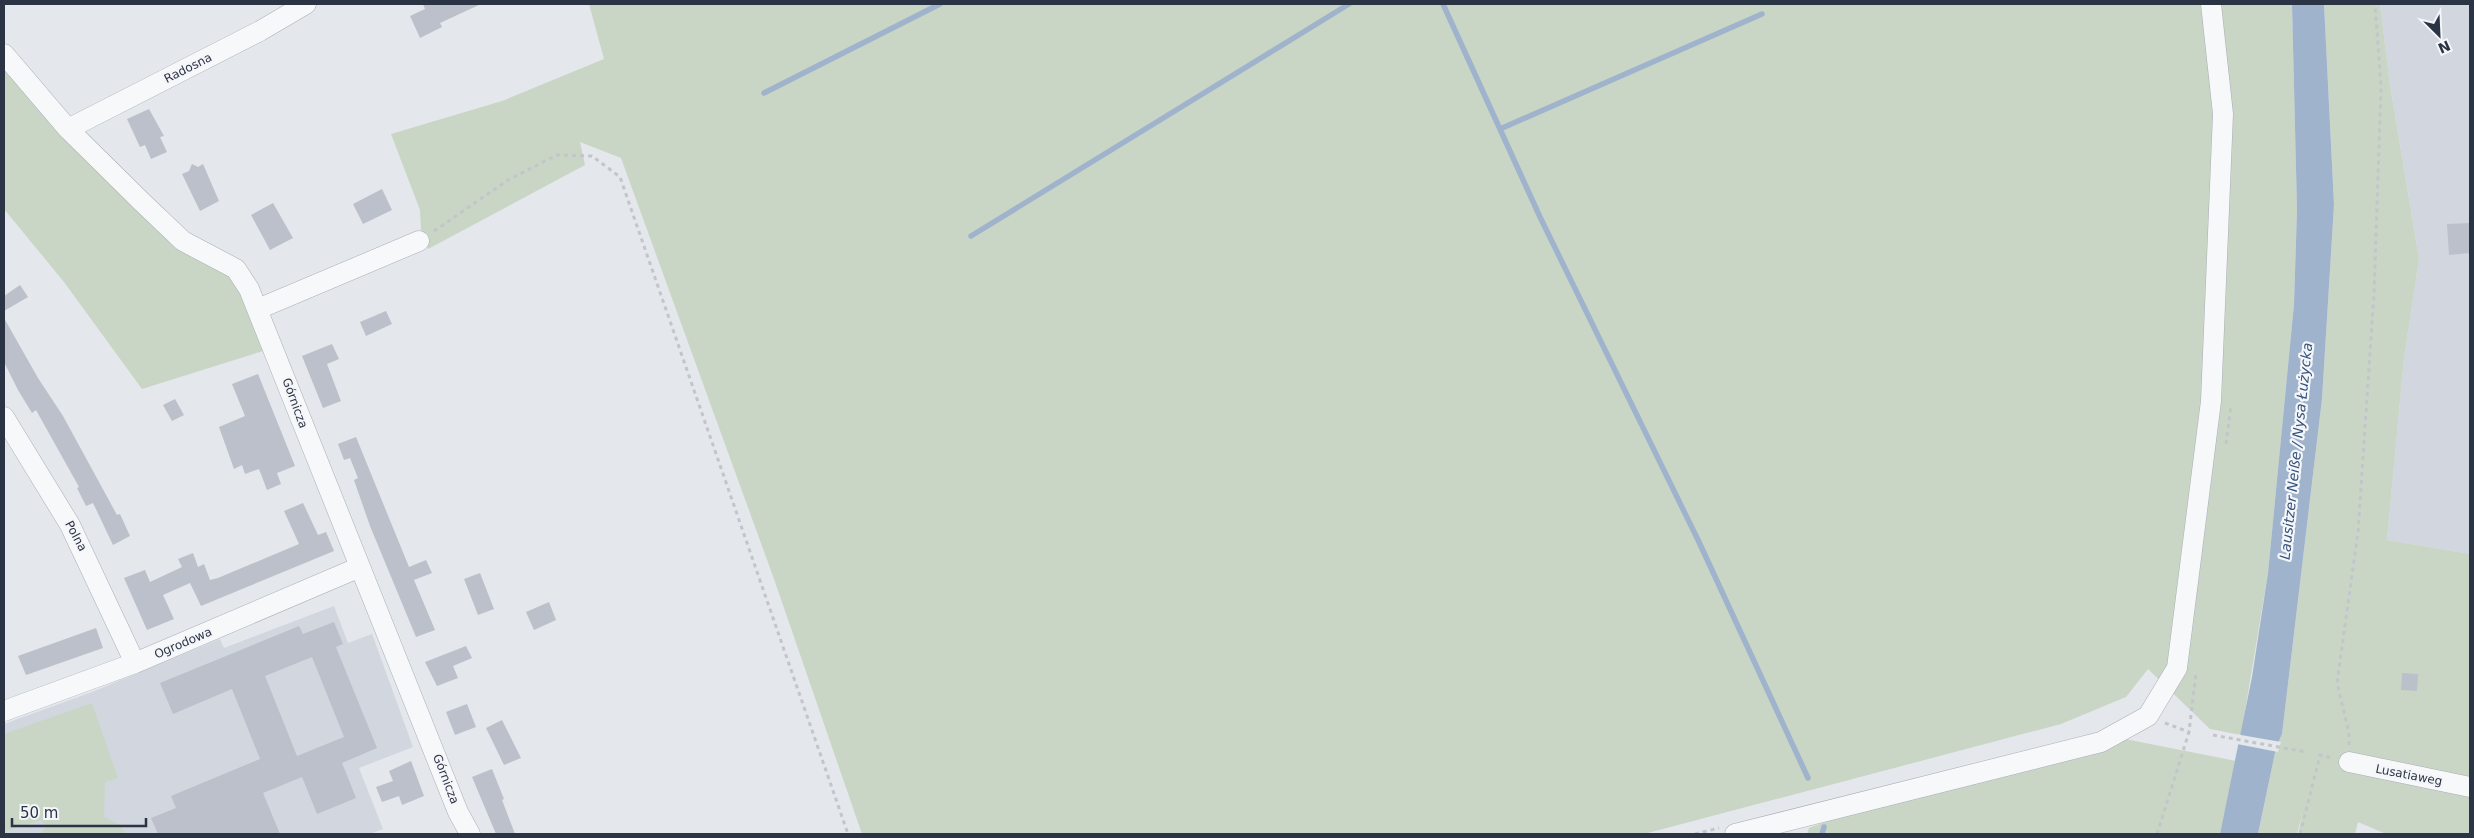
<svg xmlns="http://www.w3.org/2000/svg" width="2474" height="838" viewBox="0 0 2474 838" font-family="'DejaVu Sans',sans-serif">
<rect width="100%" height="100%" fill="#e4e7ec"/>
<!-- built -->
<path fill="#d2d6de" d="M2380,4H2470V554L2387,540L2404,358L2419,259L2390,85Z
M334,606L348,643L372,634L413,747L359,768L383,829L370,834H4V724L92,692L220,639L224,648Z"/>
<!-- green -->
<path fill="#c9d6c5" d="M589,4H2292L2297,210L2294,304L2268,573L2241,735L2210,729L2148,669L2126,697L2061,724L1644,834H862L774,579L621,158L580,142L585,165L428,249L421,229L420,210L391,134L502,101L604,59Z
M2324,4H2380L2390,85L2419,259L2404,358L2387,540L2470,554V834H2386L2358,822L2355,834H2298L2303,812L2297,834H2258L2276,748L2282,734L2322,399L2334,205Z
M4,69L178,249L229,275L240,289L263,351L142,389L64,282L4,209Z
M92,703L118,778L105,782L104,817L118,824L126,834H41L46,826L41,820L4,832V734Z
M2125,739L2236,761L2220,834H1807L1809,828L1836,818Z"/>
<!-- water -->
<path fill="#9fb4cc" d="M2292,4H2324L2334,205L2322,399L2282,734L2276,748L2258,834H2220L2252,677L2268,573L2294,304L2297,210Z"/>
<!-- pier -->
<path fill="#e4e7ec" d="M2239,734L2241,735L2281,742L2278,752L2237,744Z"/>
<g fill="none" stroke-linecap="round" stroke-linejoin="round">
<!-- stream -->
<path stroke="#9fb4cc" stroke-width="5.5" d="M1443,4L1540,217L1699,542L1808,778
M764,93L940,4
M1500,129L1762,14
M971,236L1349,4
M1822,834L1824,827"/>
</g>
<!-- building -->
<path fill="#bbc0ca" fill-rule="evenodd" d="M423,4H481L440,23L442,27L420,38L410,16L425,9Z
M149,109L164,136L160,137L167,152L151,159L145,145L140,147L127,119Z
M192,164L198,167L203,164L219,201L200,211L182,174L189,171Z
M382,189L392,210L363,224L353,204Z
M273,203L293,238L270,250L251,215Z
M2470,223V253L2449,255L2447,224Z
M20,285L28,297L4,311V296Z
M386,311L392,324L366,336L360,322Z
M4,318L38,378L63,416L117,515L120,514L130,536L113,545L93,503L86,506L77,488L79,487L36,410L32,413L18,390L4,362Z
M332,344L339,359L327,364L341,401L323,408L302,356Z
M258,374L295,466L277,473L281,484L267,490L259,469L245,474L242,465L234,469L219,427L245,416L232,384Z
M175,399L184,415L172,421L163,405Z
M356,437L409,567L426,560L432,573L414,580L435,630L416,637L370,526L354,480L358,478L350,458L344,460L338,444Z
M303,503L318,535L326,532L334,551L201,606L190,583L163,595L174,619L147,630L124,578L145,570L150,582L182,567L178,559L193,553L198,567L204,564L210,580L218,578L299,544L284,511Z
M480,573L494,609L478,615L464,579Z
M549,602L556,620L534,630L526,612Z
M334,622L343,644L336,647L377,748L342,763L356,798L317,814L302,777L263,793L280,834H158L151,818L176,808L171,796L260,759L232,689L173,714L160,683L299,626L303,634ZM312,657L344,737L297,756L265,676Z
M96,628L103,648L26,675L18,656Z
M466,646L472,658L453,666L458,678L437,686L425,662Z
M2402,673L2418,674L2417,691L2401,690Z
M467,704L476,727L455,735L446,712Z
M502,720L521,758L504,765L486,728Z
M411,761L424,796L402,805L399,796L382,802L376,787L393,781L389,771Z
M492,769L504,799L502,800L515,834H496L472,777Z"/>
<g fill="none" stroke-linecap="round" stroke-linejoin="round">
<defs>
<path id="minor" d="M4,54L68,129L143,203L183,241L236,269L249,289L458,812L470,834
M68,129L260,31L306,4
M258,309L419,241
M4,417L70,525L135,663
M4,711L135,663L360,567
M2349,762L2470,787
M1735,834L2101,742L2148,716L2177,668L2211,401L2223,114L2211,4"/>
</defs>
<!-- minor casing -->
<use href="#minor" stroke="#a9aeb7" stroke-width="21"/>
<!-- path -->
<path stroke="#c2c5cb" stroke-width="3" stroke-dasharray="4 4" stroke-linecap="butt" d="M434,231L508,180L557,155L592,156L620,177L848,834
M2226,444L2231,405
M2165,723L2189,732
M2213,735L2306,752
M2349,745V733L2337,683L2358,532L2374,294L2381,87L2375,4
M1695,834L1719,828
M2157,834L2189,732L2196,673
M2300,834L2320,755L2333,758"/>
<!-- minor -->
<use href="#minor" stroke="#f7f8fa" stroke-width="20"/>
</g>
<g text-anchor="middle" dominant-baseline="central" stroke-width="4.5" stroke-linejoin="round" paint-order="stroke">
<!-- street labels -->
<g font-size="12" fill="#2b3445" stroke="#f4f6f9">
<text transform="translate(188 68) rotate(-27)">Radosna</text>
<text transform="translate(295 403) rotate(70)">Górnicza</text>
<text transform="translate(76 536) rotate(62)">Polna</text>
<text transform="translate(183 643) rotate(-23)">Ogrodowa</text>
<text transform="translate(2409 775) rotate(11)">Lusatiaweg</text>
<text transform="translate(446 779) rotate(69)">Górnicza</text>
</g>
<!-- water labels -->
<g font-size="14" font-style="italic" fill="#34527a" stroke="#f4f6f9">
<text transform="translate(2296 451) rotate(-84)">Lausitzer Neiße / Nysa Łużycka</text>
</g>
</g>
<!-- border -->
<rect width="2474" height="838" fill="none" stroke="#2b3445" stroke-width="10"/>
<!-- north arrow -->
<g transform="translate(2439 35) rotate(156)" stroke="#f4f6f9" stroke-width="4" paint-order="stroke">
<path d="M0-4L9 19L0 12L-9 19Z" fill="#2b3445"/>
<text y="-8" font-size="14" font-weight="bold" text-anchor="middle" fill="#2b3445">N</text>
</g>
<!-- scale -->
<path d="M12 818v8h134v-8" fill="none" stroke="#2b3445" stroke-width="2.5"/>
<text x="20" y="818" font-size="15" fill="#2b3445" stroke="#f4f6f9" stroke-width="4" paint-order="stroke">50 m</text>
</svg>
